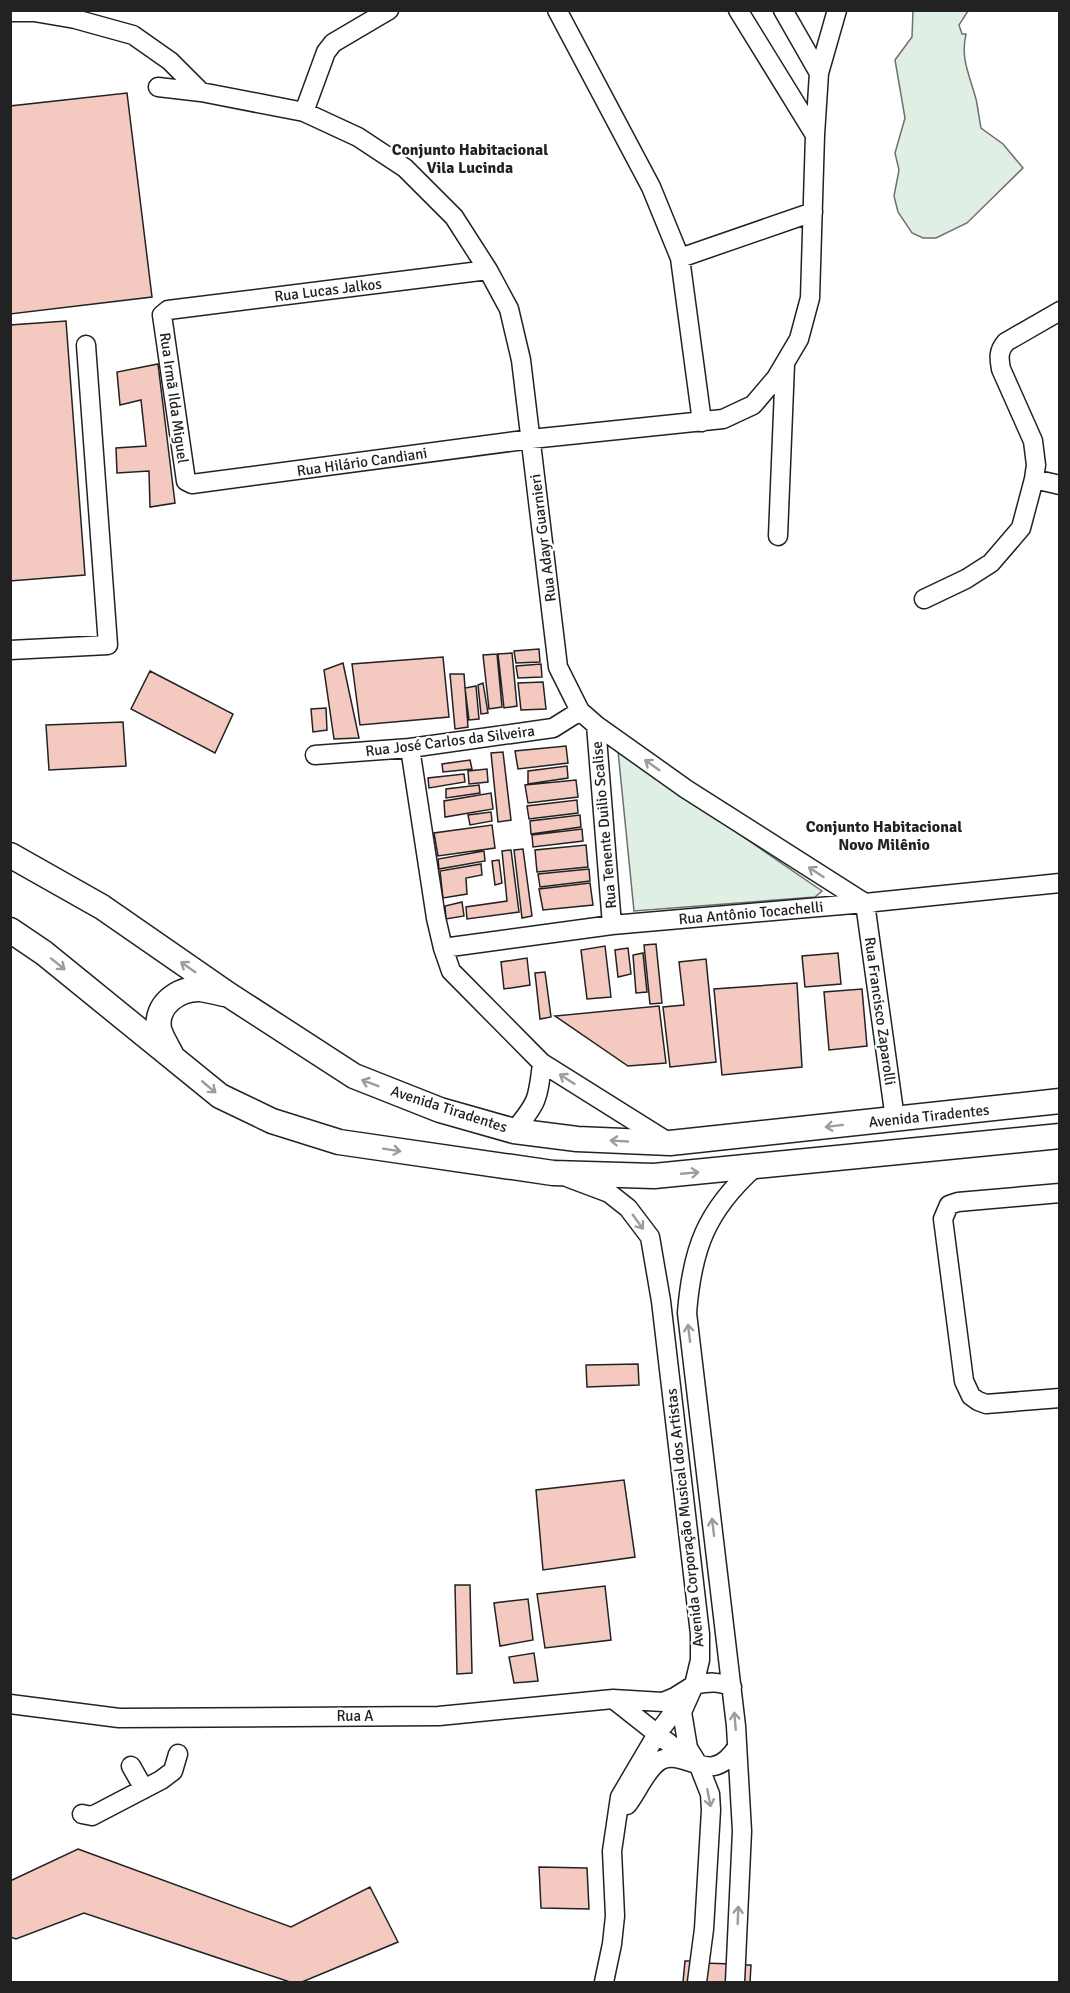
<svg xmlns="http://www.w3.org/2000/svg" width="1070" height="1993" viewBox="0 0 1070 1993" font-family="Signika,sans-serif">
<rect width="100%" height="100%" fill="#fff"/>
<!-- green -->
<path fill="#e0efe3" stroke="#6f6f6f" stroke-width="1.5" d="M913,11H968L959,25L962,34H966C960,59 970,76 976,99C978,108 979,118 981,128L1003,144L1023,168L967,223L936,238H923L912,233L898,212L894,196L899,170L895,153L905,118L895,60L912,37Z
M618,751L822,891L815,897L634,911Z"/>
<!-- building -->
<path fill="#f3c9c0" stroke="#222" stroke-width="1.5" d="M127,93L152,297L10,314V106Z
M66,321L85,575L10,581V325Z
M158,364L175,503L150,507L149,471L117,473L116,448L146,446L141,400L120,405L117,372Z
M539,649L540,662L516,663L514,651Z
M512,653L517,706L504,708L498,654Z
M497,654L502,707L489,709L483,655Z
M443,657L449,717L360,725L352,664Z
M343,663L359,738L334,739L324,670Z
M541,664L542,677L518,678L516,666Z
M150,671L233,714L215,753L131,709Z
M450,674H464L468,727L455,729Z
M543,682L546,709L521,710L518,683Z
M483,683L488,713L481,714L478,685Z
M476,686L479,719L469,720L465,688Z
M326,708L327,730L313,732L311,709Z
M123,722L126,766L49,770L46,725Z
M566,746L568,763L518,769L515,751Z
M503,752L511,820L498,822L491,753Z
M470,760L472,769L443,772L442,764Z
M567,766L568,778L528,784V771Z
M487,769L488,782L469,784L468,771Z
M464,774L465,782L429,788L428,778Z
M576,780L578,797L528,803L525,785Z
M479,785L480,793L446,798V789Z
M491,793L493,809L445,817L444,801Z
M577,800L578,813L529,819L527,806Z
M491,812L492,821L470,825L468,815Z
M580,815L581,827L531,834L530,821Z
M492,825L495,848L438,856L434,833Z
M582,829L583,841L533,847L532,835Z
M586,845L588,867L537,872L535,850Z
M523,849L532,916L522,918L514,850Z
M511,850L519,912L467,919L466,907L507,901L502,851Z
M484,851L485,861L439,869L438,859Z
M499,860L502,883L495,885L492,861Z
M481,864L482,875L466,878L467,894L443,898L440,871Z
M589,869L590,881L540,887L538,874Z
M590,883L593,905L543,910L539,889Z
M462,902L464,916L446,919L445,906Z
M656,944L662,1003L650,1004L644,945Z
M605,946L611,997L587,999L581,950Z
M628,948L631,974L618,977L615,950Z
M643,953L647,992L636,993L633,955Z
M838,953L841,984L805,987L802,956Z
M527,958L530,985L504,989L501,962Z
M706,959L716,1062L670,1067L663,1007L684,1005L679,962Z
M545,972L551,1017L540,1019L535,973Z
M797,983L802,1067L722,1075L714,989Z
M862,989L867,1046L829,1050L824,992Z
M659,1006L666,1063L628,1066L555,1016Z
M638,1364L639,1385L587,1387L586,1365Z
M624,1480L635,1557L543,1570L536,1490Z
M455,1585H470L472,1673L457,1674Z
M605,1586L611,1640L545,1648L537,1594Z
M528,1599L533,1640L500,1646L494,1603Z
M534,1653L538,1681L514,1683L509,1657Z
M78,1849L291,1927L370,1887L398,1942L302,1982H290L84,1913L16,1939L10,1937V1881Z
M539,1867L587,1868L589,1909L541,1908Z
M685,1961H695L693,1982H683Z
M703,1963L732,1964L731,1982H701Z
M741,1965H751L750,1982H740Z"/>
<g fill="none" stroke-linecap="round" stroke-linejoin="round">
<defs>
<path id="minor" d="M557,10L651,187L680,258L702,422
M738,10L815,135
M783,10L819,73
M10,12H34L75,19L133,35L170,61L201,92
M158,87L201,92L304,112L358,137L405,168L454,217L488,270L509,309L521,360L558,667L580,711L596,725L686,789L865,903
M304,112L326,52L333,43L389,10
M680,258L813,212
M488,270L168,310L162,315L186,481L192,484L531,439L723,419L753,405L776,378L799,339L810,298L815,135L819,73L837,10
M1034,479L1060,485
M778,536L785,364
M924,599L966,579L991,563L1021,528L1034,479L1036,465L1033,441L1001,369C999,358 998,351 1006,342L1060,311
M10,650L108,645L86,345
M596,725L612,925
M410,748L436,918L443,948L451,971L542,1063L668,1142
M315,755L410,748L553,728L580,711
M865,903L895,1119
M443,948L612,925L865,903L1060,883
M514,1131C538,1102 538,1099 542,1063
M569,1178L609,1193L628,1208L650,1237L661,1301L700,1634V1660L694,1685L682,1712L688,1748L699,1766L710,1794L711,1810L704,1929L697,1982
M1060,1193L958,1202L949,1205L943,1219L964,1381L971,1396L978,1401L986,1404L1060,1398
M613,1699L689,1759
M10,1704L119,1718L439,1716L613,1699L663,1702L675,1697L694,1685
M131,1766L144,1789
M627,1805C637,1793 647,1767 661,1760C687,1748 710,1789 737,1747
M82,1814L92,1816L161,1780L173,1771L178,1754
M604,1982L612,1944L615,1916L612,1851L620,1797L657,1734L694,1685C709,1682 718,1681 732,1687
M735,1982L742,1831L736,1726L687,1313C692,1249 706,1211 755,1167"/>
<path id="major" d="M10,855L102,907L229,995L354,1076L440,1110L514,1131L577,1139L670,1143L1060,1101
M10,930L44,953L220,1096L272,1121L339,1142L553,1173L654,1176L1060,1136
M171,1054C167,1046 161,1037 159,1029C155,1005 178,988 201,989C208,990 216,992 224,994"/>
</defs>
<!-- minor casing -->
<use href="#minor" stroke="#222" stroke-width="21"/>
<!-- major casing -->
<use href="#major" stroke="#222" stroke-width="27"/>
<!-- minor -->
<use href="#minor" stroke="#fff" stroke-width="18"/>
<!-- major -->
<use href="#major" stroke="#fff" stroke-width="24"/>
</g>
<!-- one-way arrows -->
<defs><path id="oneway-shaft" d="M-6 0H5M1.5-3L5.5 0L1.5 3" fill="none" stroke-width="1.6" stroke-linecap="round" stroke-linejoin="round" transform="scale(1.5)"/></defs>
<g stroke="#9c9c9c">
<use href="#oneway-shaft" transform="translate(652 765) rotate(-145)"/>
<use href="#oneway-shaft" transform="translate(816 872) rotate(-147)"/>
<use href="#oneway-shaft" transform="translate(58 964) rotate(39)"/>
<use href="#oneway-shaft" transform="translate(188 967) rotate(-145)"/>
<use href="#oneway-shaft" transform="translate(567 1079) rotate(-147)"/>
<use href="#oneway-shaft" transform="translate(370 1083) rotate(-159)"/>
<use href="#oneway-shaft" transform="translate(209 1087) rotate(40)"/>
<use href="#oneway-shaft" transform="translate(834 1126) rotate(173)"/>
<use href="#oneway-shaft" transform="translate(619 1141) rotate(-177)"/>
<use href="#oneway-shaft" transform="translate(392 1150) rotate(9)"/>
<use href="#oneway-shaft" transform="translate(690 1173) rotate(-5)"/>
<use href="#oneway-shaft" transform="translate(638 1222) rotate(54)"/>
<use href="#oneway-shaft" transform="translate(689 1333) rotate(-97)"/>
<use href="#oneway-shaft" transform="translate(713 1527) rotate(-97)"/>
<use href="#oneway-shaft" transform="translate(735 1721) rotate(-95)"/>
<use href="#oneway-shaft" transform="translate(709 1798) rotate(79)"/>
<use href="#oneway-shaft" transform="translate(738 1915) rotate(-88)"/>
</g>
<g text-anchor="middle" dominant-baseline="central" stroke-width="4.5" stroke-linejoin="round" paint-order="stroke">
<!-- street labels -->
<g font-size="15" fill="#222" stroke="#fff">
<text transform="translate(328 290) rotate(-7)">Rua Lucas Jalkos</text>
<text transform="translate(174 398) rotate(82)">Rua Irmã Ilda Miguel</text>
<text transform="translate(362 462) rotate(-8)">Rua Hilário Candiani</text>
<text transform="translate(543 538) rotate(-97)">Rua Adayr Guarnieri</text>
<text transform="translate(450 741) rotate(-7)">Rua José Carlos da Silveira</text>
<text transform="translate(604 825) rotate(-95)">Rua Tenente Duilio Scalise</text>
<text transform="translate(751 913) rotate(-5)">Rua Antônio Tocachelli</text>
<text transform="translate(880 1011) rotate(82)">Rua Francisco Zaparolli</text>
<text transform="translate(449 1109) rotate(18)">Avenida Tiradentes</text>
<text transform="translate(929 1116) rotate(-6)">Avenida Tiradentes</text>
<text transform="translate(685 1518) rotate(-96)">Avenida Corporação Musical dos Artistas</text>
<text x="355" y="1716">Rua A</text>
</g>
<!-- neighbourhood labels -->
<g font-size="16" font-weight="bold" fill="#222" stroke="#fff">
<text x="470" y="150">Conjunto Habitacional<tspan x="470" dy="18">Vila Lucinda</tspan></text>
<text x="884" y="827">Conjunto Habitacional<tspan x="884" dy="18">Novo Milênio</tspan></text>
</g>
</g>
<!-- border -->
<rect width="1070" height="1993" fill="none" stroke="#222222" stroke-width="24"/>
</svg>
